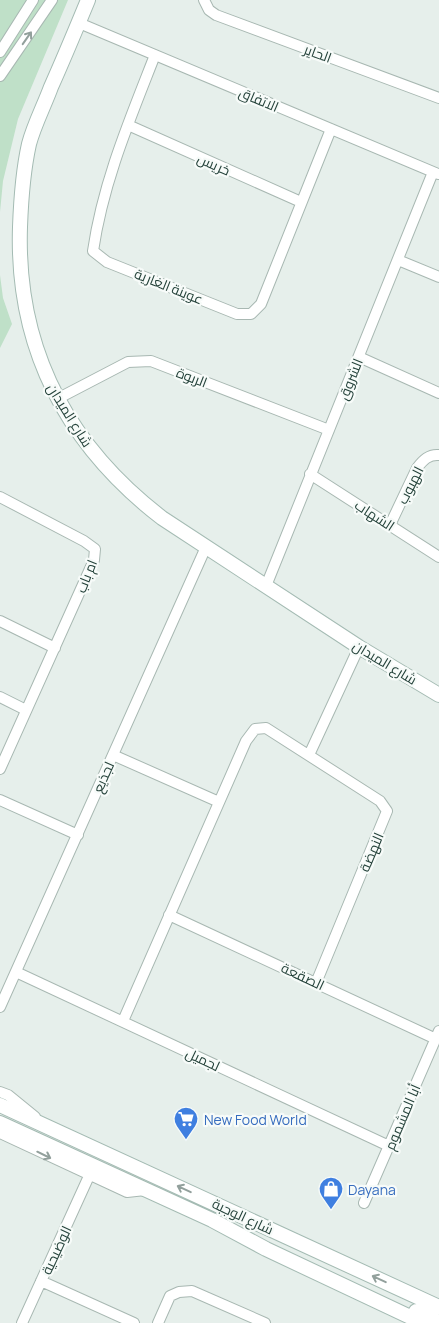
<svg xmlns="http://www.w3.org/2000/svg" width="439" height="1323" viewBox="0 0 439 1323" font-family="Manrope,Cairo,sans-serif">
<rect width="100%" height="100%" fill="#e6efeb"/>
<!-- green -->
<path fill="#bfe0c8" d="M0,0H68L18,119L3,181L0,212Z
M0,275L3,298L12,324L0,348Z"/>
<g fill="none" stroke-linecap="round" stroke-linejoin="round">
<defs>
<path id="street" d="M204,0L209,10L216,15L439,98
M79,23L438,174
M0,52L33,0
M155,55C130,119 103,182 93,251L107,262L237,314H251L261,304L331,129
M0,76L52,0
M128,125L301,202
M398,260L439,277
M359,357L439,393
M57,399L128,362L151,361L329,430
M310,474L439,557
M0,497L84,541L95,549L94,560L0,769
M390,525L417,468C423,460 429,454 439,455
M266,586L433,172
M0,621L55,648
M0,697L26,710
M113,755L219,802
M309,755L359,647
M0,800L78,835
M169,915L436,1039
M16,972L389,1146
M0,1007L206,547
M123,1021L246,741L255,729L266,728L380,801L387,811L316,983
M0,1092L8,1095L35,1117
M0,1133L127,1192L145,1190
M364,1203L439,1031
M41,1281L134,1323
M22,1323L89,1176
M158,1323L170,1296L179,1292L192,1291L265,1323"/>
<path id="secondary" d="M88,0C76,29 64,58 51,87C44,106 34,125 29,144C23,171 21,199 20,227C16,348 67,445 162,518L359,647L439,695
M0,1105L439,1307
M0,1123L212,1220L266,1249L423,1323
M416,1311L439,1322"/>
</defs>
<!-- street casing -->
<use href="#street" stroke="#a8b8b2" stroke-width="12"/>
<!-- secondary casing -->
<use href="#secondary" stroke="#a4bbb3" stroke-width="16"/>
<!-- street -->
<use href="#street" stroke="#fff" stroke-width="10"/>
<!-- secondary -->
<use href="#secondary" stroke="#fff" stroke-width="14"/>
</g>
<!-- one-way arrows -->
<defs><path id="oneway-shaft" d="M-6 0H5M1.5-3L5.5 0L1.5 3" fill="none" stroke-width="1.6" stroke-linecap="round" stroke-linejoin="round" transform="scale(1.25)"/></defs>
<g stroke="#92a09c">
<use href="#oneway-shaft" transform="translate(27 38) rotate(-55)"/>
<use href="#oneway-shaft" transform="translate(44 1155) rotate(26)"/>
<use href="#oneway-shaft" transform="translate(184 1189) rotate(-155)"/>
<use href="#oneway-shaft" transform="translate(379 1279) rotate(-155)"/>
</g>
<!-- icons -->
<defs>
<symbol id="supermarket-pin" viewBox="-11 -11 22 30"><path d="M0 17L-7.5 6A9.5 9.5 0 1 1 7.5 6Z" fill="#3f7fe0" stroke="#f7fbf9"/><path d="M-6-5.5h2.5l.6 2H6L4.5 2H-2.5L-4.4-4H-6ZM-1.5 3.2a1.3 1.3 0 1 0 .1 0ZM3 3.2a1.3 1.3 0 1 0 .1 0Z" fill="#fff"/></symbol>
<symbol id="shop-pin" viewBox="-11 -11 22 30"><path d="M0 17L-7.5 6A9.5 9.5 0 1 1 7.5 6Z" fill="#3f7fe0" stroke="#f7fbf9"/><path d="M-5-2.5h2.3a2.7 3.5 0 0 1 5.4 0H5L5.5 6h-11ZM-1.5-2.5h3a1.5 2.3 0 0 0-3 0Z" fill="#fff"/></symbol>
</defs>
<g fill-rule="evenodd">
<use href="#supermarket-pin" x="172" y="1105" width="28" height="38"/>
<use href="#shop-pin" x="317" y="1175" width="28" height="38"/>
</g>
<g text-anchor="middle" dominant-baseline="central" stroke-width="4.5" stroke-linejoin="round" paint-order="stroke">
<!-- street labels -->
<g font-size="14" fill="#24423a" stroke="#f7fbf9">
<text transform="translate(318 53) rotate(20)">الحاير</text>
<text transform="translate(259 99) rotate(23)">الاتفاق</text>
<text transform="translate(214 164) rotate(24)">خريس</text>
<text transform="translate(169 286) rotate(22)">عوينة الغارية</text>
<text transform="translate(192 377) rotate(21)">الربوة</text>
<text transform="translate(350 379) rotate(-68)">الشروق</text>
<text transform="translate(70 415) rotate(58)">شارع الميدان</text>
<text transform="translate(410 485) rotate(-63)">الهبوب</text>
<text transform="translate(375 515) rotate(33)">الشهاب</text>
<text transform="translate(86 576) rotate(-68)">ام باب</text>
<text transform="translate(385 662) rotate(31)">شارع الميدان</text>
<text transform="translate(103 777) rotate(-66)">لجذيع</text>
<text transform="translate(371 852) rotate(-67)">النهضة</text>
<text transform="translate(303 976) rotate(25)">الصقعة</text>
<text transform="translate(203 1059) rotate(25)">لجميل</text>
<text transform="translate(402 1117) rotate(-67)">أبا المشموم</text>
<text transform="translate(243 1216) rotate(25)">شارع الوجبة</text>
<text transform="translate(56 1250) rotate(-65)">الوضيحية</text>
</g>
<!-- shop labels -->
<g font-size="14" fill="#366cbe" stroke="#f7fbf9" text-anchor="start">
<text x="204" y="1119">New Food World</text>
<text x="348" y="1189">Dayana</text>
</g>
</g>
</svg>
